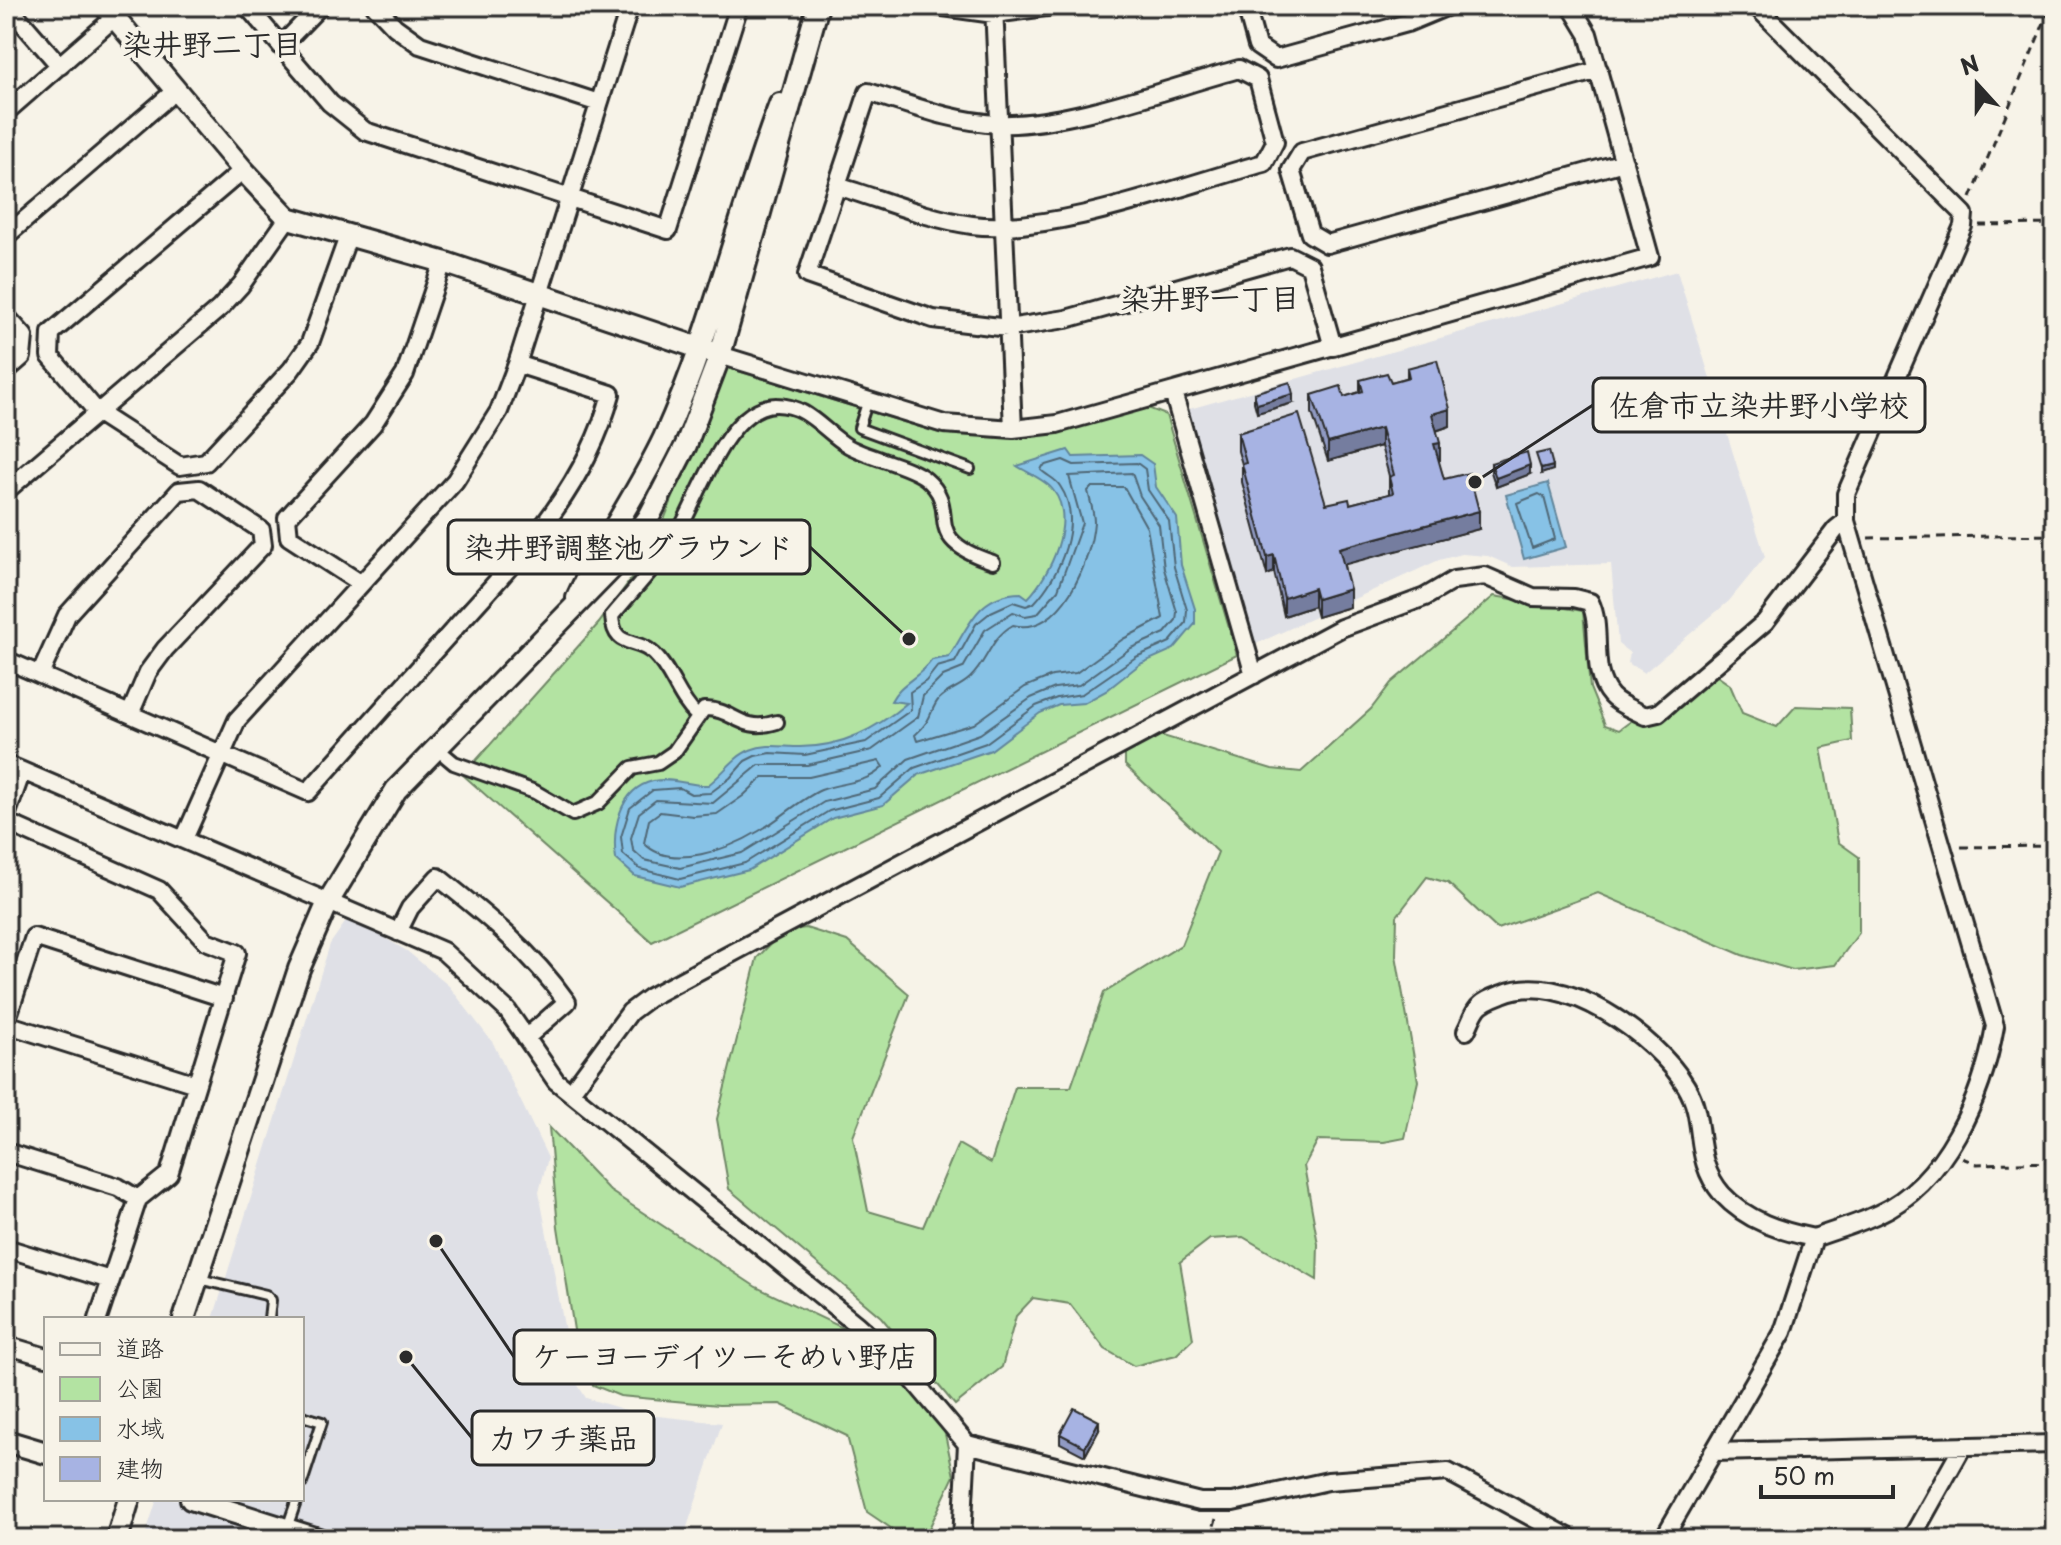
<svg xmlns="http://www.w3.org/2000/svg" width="2061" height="1545" viewBox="0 0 2061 1545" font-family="'Playpen Sans','Klee One',sans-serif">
<rect width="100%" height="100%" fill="#f7f3e8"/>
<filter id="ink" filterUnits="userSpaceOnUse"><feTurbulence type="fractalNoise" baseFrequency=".0125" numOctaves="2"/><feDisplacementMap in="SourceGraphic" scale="16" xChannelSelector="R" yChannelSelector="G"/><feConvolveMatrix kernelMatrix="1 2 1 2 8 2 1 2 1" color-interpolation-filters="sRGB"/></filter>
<g filter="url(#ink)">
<!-- built -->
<path fill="#dfe0e6" d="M1677,271L1765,557L1729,601L1644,673L1628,663L1630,653L1618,644L1611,564L1513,567L1488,556L1462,554L1439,560L1256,644L1186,410Z
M349,917L407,951L449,986L493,1043L548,1158L539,1192L574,1379L586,1398L639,1414L722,1423L683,1539H144L157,1499H302V1319H213L330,944Z"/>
<!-- green -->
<path fill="#b3e3a2" stroke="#6f8766" stroke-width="2" d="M725,367L939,433L1021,437L1148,408L1166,415L1237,655L652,942L463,775L599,623L652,550Z
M1494,596L1583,611L1590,688L1605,725L1619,730L1677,687L1710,671L1730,685L1742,713L1777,727L1796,706L1850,708L1852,741L1821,748L1838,842L1859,857V933L1835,965L1793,970L1742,955L1598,893L1497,929L1448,883L1427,877L1397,916L1396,955L1418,1081L1405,1138L1384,1142L1318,1140L1304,1166L1318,1244L1317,1280L1243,1237L1210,1239L1180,1262L1193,1339L1176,1355L1134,1366L1105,1349L1070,1304L1033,1298L1016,1316L1002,1367L955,1405L881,1317L729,1189L717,1119L757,958L783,931L806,928L847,941L909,994L853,1137L868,1211L923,1227L958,1144L991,1163L1015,1087H1071L1104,993L1181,945L1218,852L1125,765V752L1150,732L1272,769L1301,772L1371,709L1391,683Z
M549,1127L610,1191L756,1287L860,1336L936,1392L954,1476L924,1539H907L867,1512L847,1436L780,1404L719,1405L620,1396L593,1385L578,1356L558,1227Z"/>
<!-- water -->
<path fill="#87c2e6" stroke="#62869b" stroke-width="2" d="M1068,450L1073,457L1140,455L1153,464L1156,487L1177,518L1181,565L1195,609V624L1174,649L1140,664L1106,691L1084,703L1059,705L1040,713L991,750L918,775L883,805L833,818L749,870L680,887L635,876L616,859C612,830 619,789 653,781C672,777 689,786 708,785C722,775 734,756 750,750C767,743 782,747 800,747C842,747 876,729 907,703L891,701C900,683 919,678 932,660L949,657C969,627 977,594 1021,593L1028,598C1050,575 1077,520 1053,490C1046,480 1028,473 1017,466Z
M1548,483L1566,547L1524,559L1506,495Z"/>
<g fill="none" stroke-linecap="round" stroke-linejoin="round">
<!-- shore -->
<path stroke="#506776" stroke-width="2" d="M1063,460L1074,465L1137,463L1145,469L1148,490L1169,521L1174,567L1187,610L1186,623L1170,642L1136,657L1082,694L1057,698L1036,706L986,743L914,768L879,798L829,811L745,863L680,879L640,869L623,854L621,837L630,808L653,790L680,788L691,794L710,793L730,778L745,761L755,756L770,753L805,755L866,742L911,710L910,692L926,681L937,667L955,662L976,624L991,612L1013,602L1026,606L1034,603C1060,576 1084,521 1060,486C1056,479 1047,476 1041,470L1043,466Z
M1132,473L1140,496L1159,525L1164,569L1177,612L1176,620L1165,633L1131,648L1079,685L1055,688L1031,698L980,734L908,759L875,789L824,802L742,853L680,868L644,860L633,850L631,838L639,813L656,800L713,803L759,765H807L872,750L918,717L923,696L943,676L963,668L985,630L1013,612L1025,616L1037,614L1058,590L1082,523L1069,476Z
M1092,487H1124L1147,528L1163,618L1123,639L1076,673L1052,676L1025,687L974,724L917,741L915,735C933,720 930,709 939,699C949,689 959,688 970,678C988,661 990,638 1013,625C1061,637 1091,562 1094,522C1094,512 1090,501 1088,491Z
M1539,494L1544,497L1555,539L1532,548L1517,503Z
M879,761L883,767C867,784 842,782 821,790C799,800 780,819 759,831C731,848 671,872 644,843L649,820L660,812L693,816L717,814L743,796L763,777H809Z"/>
<defs>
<path id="service" d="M868,400L859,428L970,469
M199,1279L266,1295L271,1300L269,1319
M302,1416L322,1422L302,1483
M287,1528L297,1499"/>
<path id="pedestrian" d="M697,716C677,697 672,671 654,654C636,636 614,651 612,616C631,593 653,570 670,546C697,508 723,406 776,405C808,405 823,431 848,446C869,458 911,466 926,479C964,511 915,537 993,562
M435,747L454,763L535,792L573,814L598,803L632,768L658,763L674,752L704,709C734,708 740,734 777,722"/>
<path id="minor" d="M8,6L60,66
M247,6L330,103L365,131L668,230L739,6
M375,6L395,27L420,45L599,103
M936,6L994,14L1054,6
M994,6L1013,429
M1246,6L1257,46L1276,59L1407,23L1448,6
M281,46L320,6
M1599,70L1302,152L1291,170L1310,234L1327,244L1624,162
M6,112L115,17
M243,170L51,333L50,356L98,413L180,466L206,462L291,370L310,343L349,234
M837,186C881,199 927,219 972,225C1053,235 1183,185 1264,163L1275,142L1258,79L1239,69C1172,87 1066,127 999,124C954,122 911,105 868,92L807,275L933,319L1008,328L1066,319L1290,256L1310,266L1333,347
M6,236L176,90
M6,316L24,336L22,357L6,371
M720,355L944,424L1013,429L1057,424L1650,257L1588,34L1571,6
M1173,392L1254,675
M6,491L220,308L241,285L288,218
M360,583L289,537L287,518L373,424L405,374L443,262
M6,660L308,792C356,738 405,684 454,629C519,557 585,490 611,394L517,364
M40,675L67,615L179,491L199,489L261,530L263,545L165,649L148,672L130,714
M6,764L443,951L507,1010L556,1081L856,1324L896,1360L967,1444L1200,1502H1233L1328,1481L1448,1472L1572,1539
M6,816L22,771
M6,822L159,890L206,941L237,953L169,1174L138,1199L98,1319
M184,839L237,720L455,481L499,411L517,364L630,6
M398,932L410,908L438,877C486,915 531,951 567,1002L526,1038
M6,1022L34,937L224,998
M6,1024L196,1084
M1466,1031C1470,1024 1472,1016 1477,1009C1482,1001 1494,997 1502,994C1562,968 1656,1036 1686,1086C1708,1122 1691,1158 1722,1194C1747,1221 1780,1231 1814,1238
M571,1092L630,1012L650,997L1341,628L1425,597L1454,580L1485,576L1533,597L1574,598L1590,602C1604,631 1588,670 1611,696C1619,705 1636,711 1645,716L1658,713L1765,622L1836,529L1846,521
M6,1152L118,1187L138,1199
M6,1248L110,1280
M6,1345L46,1357
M1713,1452L2055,1444
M6,1539H7
M962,1539L967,1444
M1663,1539L1783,1332L1814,1238C1835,1230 1858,1224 1878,1214C1946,1183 1983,1095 1995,1026L1846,521V494L1963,226L1964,214L1756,6
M1911,1539L1963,1446"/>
<path id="tertiary" d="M105,6L243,170L288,218L443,262L720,355
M577,598C602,542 638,493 664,438C713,331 738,214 780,104
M184,1319L299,969L328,902L396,790L613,567L649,517L686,445L720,355L818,6
M6,1441L46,1453
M191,1499L318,1539
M117,1539L129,1499"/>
</defs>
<!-- service casing -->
<use href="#service" stroke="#2b2b2b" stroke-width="14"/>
<!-- pedestrian casing -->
<use href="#pedestrian" stroke="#2b2b2b" stroke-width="18"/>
<!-- minor casing -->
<use href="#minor" stroke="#2b2b2b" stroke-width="22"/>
<!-- tertiary casing -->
<use href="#tertiary" stroke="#2b2b2b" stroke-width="26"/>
<!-- path -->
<path stroke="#2b2b2b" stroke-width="3" stroke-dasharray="8 6" stroke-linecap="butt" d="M1971,198L2051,6
M1979,225L2055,224
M1868,538L2055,535
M1961,847L2055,846
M1962,1158L1977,1164L2055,1162
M1210,1539L1216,1519"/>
<!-- service -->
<use href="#service" stroke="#f7f3e8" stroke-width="8"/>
<!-- pedestrian -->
<use href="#pedestrian" stroke="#f7f3e8" stroke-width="12"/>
<!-- minor -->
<use href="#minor" stroke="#f7f3e8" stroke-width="16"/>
<!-- tertiary -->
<use href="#tertiary" stroke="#f7f3e8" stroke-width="20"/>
</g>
<!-- wall -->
<path fill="#909ac3" stroke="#2b2b2b" stroke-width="2" d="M1407,368L1450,426L1436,431L1440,460L1438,461L1444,479L1479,529L1344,564L1350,607L1317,617L1314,606L1284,616L1274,572L1267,575L1242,482V464L1238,451V433L1326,504H1350L1389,494V476L1381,446L1328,461L1312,413V395L1344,397L1360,392V380L1391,382L1407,378Z
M1254,393L1293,403L1257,413L1254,402Z
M1491,463L1530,474L1496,487L1491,472Z
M1099,1430L1085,1456L1060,1443V1434Z"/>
<!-- shaded-wall -->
<path fill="#757d9f" stroke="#2b2b2b" stroke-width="2" d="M1293,394V403L1257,413V404Z
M1450,409V426L1432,432V414Z
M1381,428V446L1328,461V443Z
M1440,443V460L1434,462V444Z
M1530,465V474L1496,487V478Z
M1553,466V470L1541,474V469Z
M1479,511V529L1339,566V548Z
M1274,555V572L1267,575V557Z
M1314,588V606L1284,616V598Z
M1350,589V607L1317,617V599Z
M1099,1421V1430L1085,1456V1447Z"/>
<!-- building -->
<path fill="#a7b3e3" stroke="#2b2b2b" stroke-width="2" d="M1437,360L1450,409L1432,414L1440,443L1434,444L1444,479L1469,473L1479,511L1339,548L1350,589L1317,599L1314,588L1284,598L1274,555L1267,557L1242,464L1246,463L1238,433L1299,414L1326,504L1349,499L1350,504L1393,493L1389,477L1394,475L1381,428L1328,443L1312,395L1341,386L1344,397L1363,391L1360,380L1387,373L1391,382L1409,377L1407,368Z
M1290,382L1293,394L1257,404L1254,393Z
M1549,451L1553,466L1541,469L1536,454Z
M1527,452L1530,465L1496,478L1491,463Z
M1074,1408L1099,1421L1085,1447L1060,1434Z
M1234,1528L1272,1530L1271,1539H1234Z"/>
</g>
<g text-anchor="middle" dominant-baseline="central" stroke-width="8" stroke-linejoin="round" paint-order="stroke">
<!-- neighbourhood labels -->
<g font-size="30" font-weight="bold" fill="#2b2b2b" stroke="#f7f3e8">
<text x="212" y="42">染井野二丁目</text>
<text x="1210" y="296">染井野一丁目</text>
</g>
</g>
<!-- callouts -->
<path fill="none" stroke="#2b2b2b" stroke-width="3" d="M1475 482L1593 405M909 639L810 547M436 1241L514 1357M406 1357L472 1438"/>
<g fill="#2b2b2b" stroke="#f7f3e8" stroke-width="3">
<circle cx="1475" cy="482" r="8"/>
<circle cx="909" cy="639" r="8"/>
<circle cx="436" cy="1241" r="8"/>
<circle cx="406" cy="1357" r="8"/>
</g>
<g fill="#f7f3e8" stroke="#2b2b2b" stroke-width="3">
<rect x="1593" y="378" width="332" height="54" rx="8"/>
<rect x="448" y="520" width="362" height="54" rx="8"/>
<rect x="514" y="1330" width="421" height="54" rx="8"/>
<rect x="472" y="1411" width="182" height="54" rx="8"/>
</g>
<g font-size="30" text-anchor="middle" font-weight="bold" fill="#2b2b2b">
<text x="1759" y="416">佐倉市立染井野小学校</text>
<text x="629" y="558">染井野調整池グラウンド</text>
<text x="725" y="1367">ケーヨーデイツーそめい野店</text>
<text x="563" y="1449">カワチ薬品</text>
</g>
<!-- margin -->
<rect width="2061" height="1545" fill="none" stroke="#f7f3e8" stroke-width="32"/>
<rect x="16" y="16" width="2029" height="1513" fill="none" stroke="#2b2b2b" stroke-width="3" filter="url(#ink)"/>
<!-- legend -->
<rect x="44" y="1317" width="260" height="184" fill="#f7f3e8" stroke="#a5a39c" stroke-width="2"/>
<rect x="60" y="1343" width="40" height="12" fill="#f7f3e8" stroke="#a5a39c" stroke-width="2"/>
<text x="116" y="1357" font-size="24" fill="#2b2b2b">道路</text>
<rect x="60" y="1377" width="40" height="24" fill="#b3e3a2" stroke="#a5a39c" stroke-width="2"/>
<text x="116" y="1397" font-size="24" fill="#2b2b2b">公園</text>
<rect x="60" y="1417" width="40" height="24" fill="#87c2e6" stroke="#a5a39c" stroke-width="2"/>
<text x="116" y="1437" font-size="24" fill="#2b2b2b">水域</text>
<rect x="60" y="1457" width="40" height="24" fill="#a7b3e3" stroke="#a5a39c" stroke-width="2"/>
<text x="116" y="1477" font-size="24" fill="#2b2b2b">建物</text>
<!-- north arrow -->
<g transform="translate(1977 84) rotate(339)" stroke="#f7f3e8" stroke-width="6" paint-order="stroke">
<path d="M0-6L14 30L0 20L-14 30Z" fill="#2b2b2b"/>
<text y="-12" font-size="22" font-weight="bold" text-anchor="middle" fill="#2b2b2b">N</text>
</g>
<!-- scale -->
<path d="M1761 1485v12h132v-12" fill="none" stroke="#2b2b2b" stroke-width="4"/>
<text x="1773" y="1485" font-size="24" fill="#2b2b2b" stroke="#f7f3e8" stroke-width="6" paint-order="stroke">50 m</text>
</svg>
